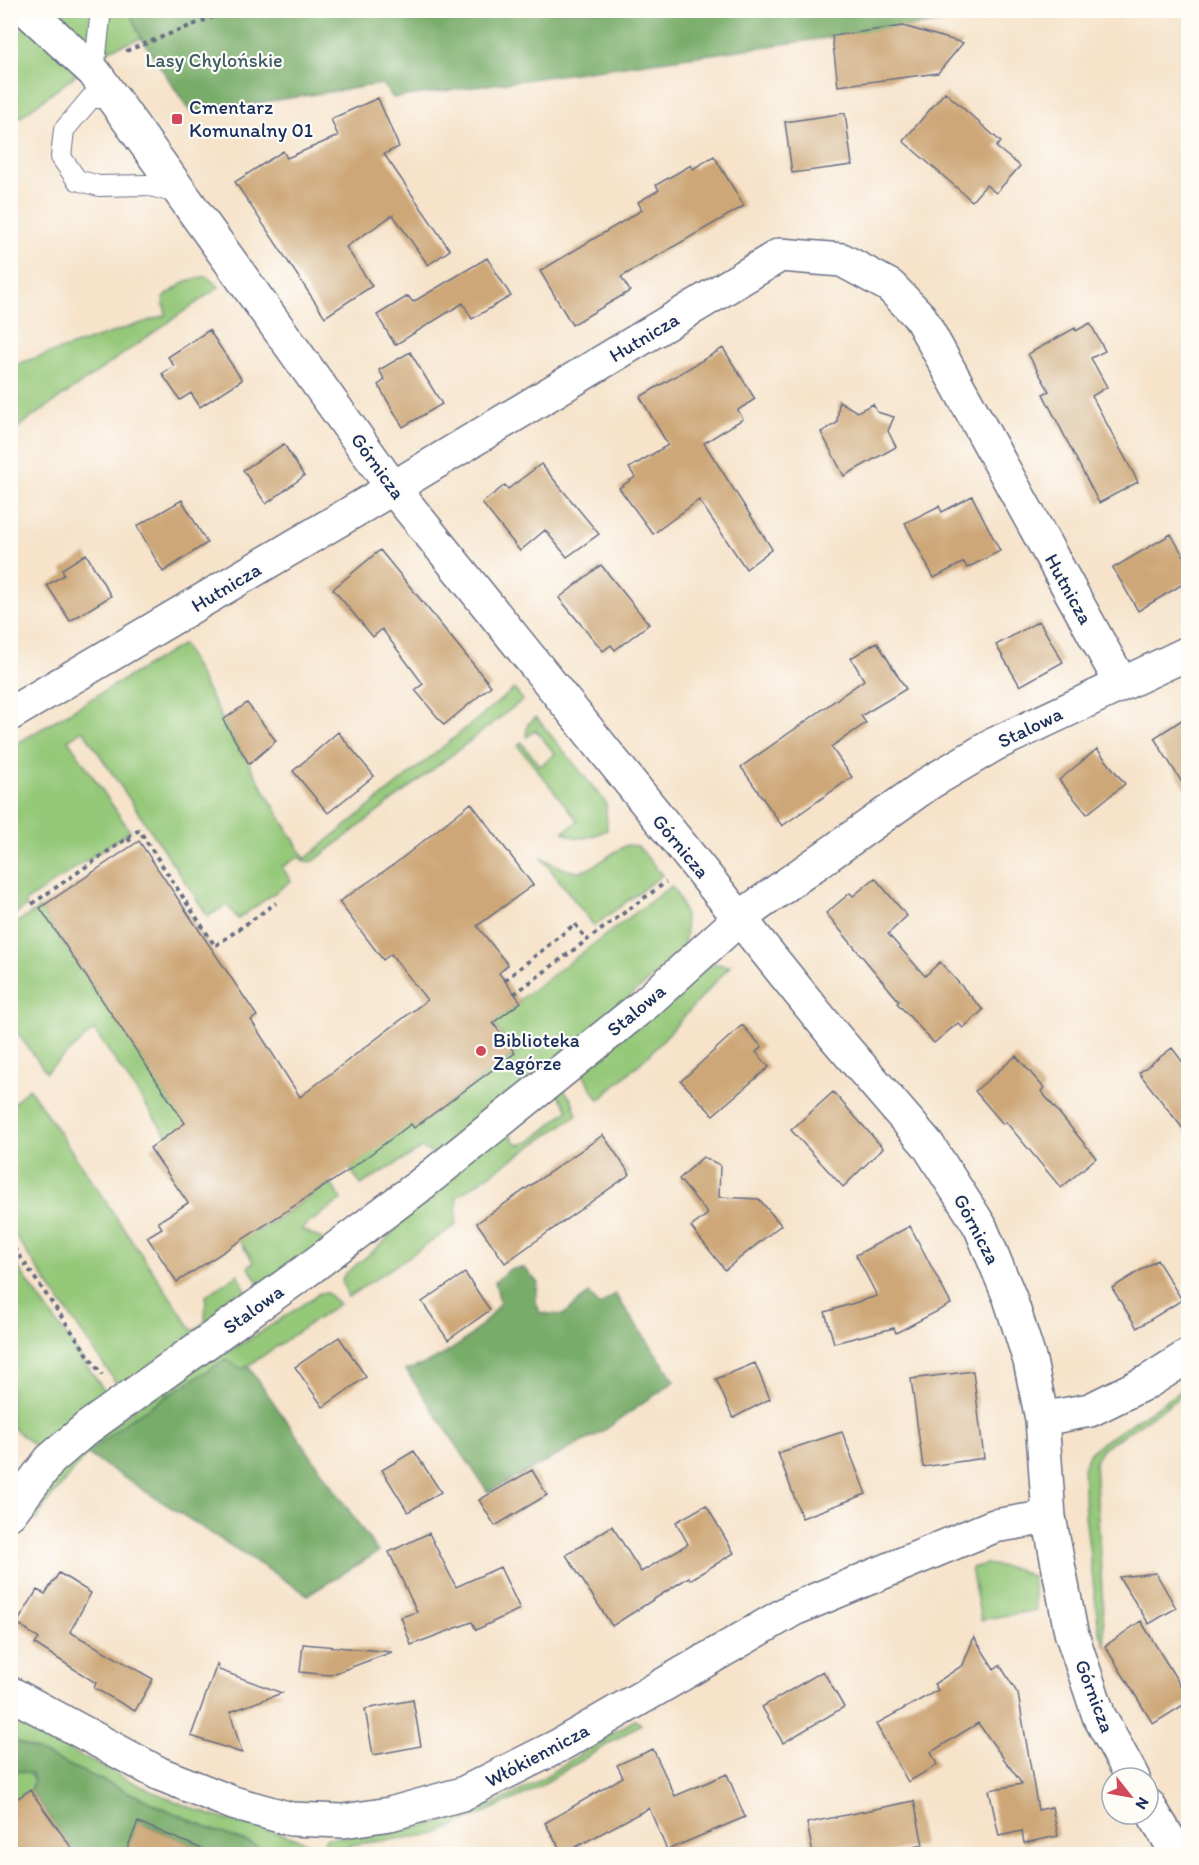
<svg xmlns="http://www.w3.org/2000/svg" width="1199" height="1865" viewBox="0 0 1199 1865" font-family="Itim,sans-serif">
<rect width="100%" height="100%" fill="#fdfcf7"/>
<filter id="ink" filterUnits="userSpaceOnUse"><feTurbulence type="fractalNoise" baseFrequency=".0167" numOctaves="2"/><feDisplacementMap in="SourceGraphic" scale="12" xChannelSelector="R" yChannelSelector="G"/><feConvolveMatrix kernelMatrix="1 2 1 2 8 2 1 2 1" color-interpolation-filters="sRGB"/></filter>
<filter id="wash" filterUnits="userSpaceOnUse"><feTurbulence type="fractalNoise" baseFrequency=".008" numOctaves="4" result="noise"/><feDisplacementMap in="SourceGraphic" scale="24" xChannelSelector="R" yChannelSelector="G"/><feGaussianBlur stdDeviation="1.35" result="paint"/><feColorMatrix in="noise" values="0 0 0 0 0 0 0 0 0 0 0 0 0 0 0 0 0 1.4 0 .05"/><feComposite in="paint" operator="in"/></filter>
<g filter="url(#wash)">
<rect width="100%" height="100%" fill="#f6e3ca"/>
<!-- green -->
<path fill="#95c879" stroke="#587c6c" stroke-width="1.5" d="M11,11H129L141,38L111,49L20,117L11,120Z
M206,276L219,287L11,432V366L166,315L163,298L186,281Z
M183,644L223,720L305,859L514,689L523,700L314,861L306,862L298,857L282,867L291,881L238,919L227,905L208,916L83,730L68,740L130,831L25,902L27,906L11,917V747Z
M536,717L606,803L607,830C590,837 579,843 563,832L578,821L518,746L521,742L540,766L555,754L536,730L527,737L526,734L528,724Z
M627,845L638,846L662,875L594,926L541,857C588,886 588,865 627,845Z
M671,886C686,906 689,929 682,952L441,1158L422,1148L361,1185L350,1169L408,1120L414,1128L515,1053L493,1023L521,1002L519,1000Z
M40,908L259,1231L330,1183L342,1199L301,1229L330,1243L263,1290L248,1267L254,1262L94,1030L46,1072L11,1024V926Z
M711,963L730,966L649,1055L599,1100L581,1071Z
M29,1088L193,1331L205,1322L206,1296L238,1274L250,1299L126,1385L117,1384L11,1230L10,1107Z
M563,1089L572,1100L577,1115L457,1197L456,1225L348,1297L342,1280L344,1275L384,1242L422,1198L504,1126L514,1141L520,1145L531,1141L568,1110L556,1091Z
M10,1256L108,1396L11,1503C11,1475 19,1468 38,1449L11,1426Z
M320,1293H327L339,1304L242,1370L131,1419L87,1454L46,1504L36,1520L26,1512L65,1460L202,1360C224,1360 297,1308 320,1293Z
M1182,1390L1188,1392L1101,1450L1095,1462L1105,1646L1099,1630L1085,1515L1083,1468L1089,1454L1097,1446Z
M986,1564L1017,1569L1032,1577L1036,1610L981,1620L971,1568Z
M10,1719C75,1752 140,1790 208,1814C249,1829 291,1830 328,1854H278L205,1827L11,1739Z
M635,1720L641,1724L530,1792L437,1834L349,1845L359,1854H341L324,1842L326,1838C379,1834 435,1829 484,1808C538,1786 584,1749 635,1720Z
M11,1770L27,1771L34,1780L30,1790L11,1803Z"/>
<!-- forest -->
<path fill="#78ac69" stroke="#4a6e64" stroke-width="1.5" d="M129,11H1022L393,98L382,84L191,113L141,38Z
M524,1268L538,1283L536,1302L540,1313L563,1315L589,1293L599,1306L615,1294L675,1381L600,1433L488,1492L406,1370C442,1361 480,1334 500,1302L495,1282L510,1269Z
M226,1359L242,1369L248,1366L378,1552L308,1595L87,1454L130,1419Z
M11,1739L205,1827L278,1854H214L139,1822L125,1854H76L30,1790L34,1780L32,1774L11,1770Z"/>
<g id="blocks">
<!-- building -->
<path fill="#cda778" d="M903,26L963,43L938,73L838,86L832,36Z
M945,92L1001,142L996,147L1020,166L996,193L986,185L972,201L903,141Z
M378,98L399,147L384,154L450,250L428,265L393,215L346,247L372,286L325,317L235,182L283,151L287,158L338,136L331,119Z
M845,113L852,165L792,173L785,122Z
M714,156L744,206L621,277L630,291L572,325L540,271L642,210L638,202L659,190L656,185L691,165L693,169Z
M487,258L511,296L472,319L463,303L395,345L377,315L408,296L413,302Z
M1090,323L1105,351L1091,358L1107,387L1092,396L1138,482L1099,503L1043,394L1049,391L1028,354L1075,328L1076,331Z
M209,330L242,380L200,407L191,393L180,400L162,374L174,366L168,357Z
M723,348L755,399L738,410L743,419L704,443L772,549L746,569L699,500L653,534L619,488L635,477L629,468L668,445L640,397Z
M410,352L442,404L403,427L378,385L385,380L379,370Z
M839,401L857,412L873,404L877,412L894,417L888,431L896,447L844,476L821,432L837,423Z
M284,444L304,476L266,504L243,470Z
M541,464L599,534L567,557L545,530L520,551L482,503L505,485L508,489Z
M972,496L1000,551L967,568L964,562L934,578L905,523L939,506L942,512Z
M182,500L207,543L163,572L137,526Z
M1171,534L1188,564V581L1138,611L1113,568Z
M380,550L491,686L444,725L415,690L423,684L382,629L373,637L333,589Z
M86,554L111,596L70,621L47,585L64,575L62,569Z
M601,565L649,624L615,650L611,645L603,651L559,598Z
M1039,621L1063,662L1020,686L996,645Z
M877,642L906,689L861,716L866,723L831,747L852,777L782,826L741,767L864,680L851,658Z
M247,703L276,741L249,764L223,720Z
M1188,716V792L1154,738Z
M338,732L374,776L328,813L293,771Z
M1097,749L1125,784L1087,814L1059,780Z
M471,803L533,885L477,926L508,965L499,973L521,1002L493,1023L515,1053L414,1128L411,1124L345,1173L177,1282L147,1237L162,1228L158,1222L188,1203L150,1148L185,1123L40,908L139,841L257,1016L251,1020L300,1097L427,1000L391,954L383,960L339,902L396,863Z
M875,878L907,916L888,934L925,976L940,962L983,1010L963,1028L958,1023L934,1043L897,1003L899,1001L826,913L850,893L853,896Z
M742,1025L762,1047L756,1052L769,1067L713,1115L681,1081Z
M1172,1048L1188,1069V1135L1139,1073Z
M1016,1056L1044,1088L1041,1091L1096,1158L1061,1188L1006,1122L1003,1124L975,1091Z
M833,1092L883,1148L843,1187L791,1130Z
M603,1135L630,1174L505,1263L477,1223Z
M703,1157L720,1165L719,1197L759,1199L781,1225L725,1270L691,1227L708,1214L679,1179Z
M910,1226L951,1304L896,1333L894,1328L834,1343L825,1312L877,1296L856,1255Z
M1157,1260L1182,1300L1137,1328L1112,1288Z
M465,1273L490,1310L448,1340L422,1302Z
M339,1337L366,1377L323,1407L295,1367Z
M755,1363L770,1399L733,1418L716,1379Z
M973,1371L984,1458L923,1467L911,1379Z
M842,1432L866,1494L802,1518L778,1453Z
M414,1451L441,1492L408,1512L382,1470Z
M532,1470L547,1495L495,1526L479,1500Z
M706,1505L734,1553L690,1580L689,1577L612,1626L566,1555L612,1526L641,1572L688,1544L676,1522Z
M429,1533L456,1587L500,1567L520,1609L476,1630L472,1622L411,1645L401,1617L417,1612L389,1552Z
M59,1573L91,1593L70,1632L153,1679L135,1711L94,1688L96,1683L35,1644L39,1639L17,1623L37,1590L45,1594Z
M1156,1573L1176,1608L1149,1624L1119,1577Z
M1141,1621L1188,1698V1702L1153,1724L1105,1646Z
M974,1637L994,1669L1000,1665L1018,1694L1038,1810L1052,1807L1058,1836L1024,1843L1022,1831L999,1836L989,1790L1022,1784L978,1723L931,1752L937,1765L908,1782L876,1724L938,1690L934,1684L963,1665Z
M303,1644L392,1652L330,1675L300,1672Z
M217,1664L219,1670L282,1693L230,1712L242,1753L191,1736Z
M823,1671L844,1707L783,1743L762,1707Z
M413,1700L421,1746L373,1755L365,1709Z
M653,1749L675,1796L727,1774L745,1817L667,1850L649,1808L563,1854L545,1823L623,1777L617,1765Z
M30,1790L76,1854H10V1803Z
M914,1801L923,1845L880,1854H813L807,1823Z
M138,1822L214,1854H125Z"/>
</g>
</g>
<g filter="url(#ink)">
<use href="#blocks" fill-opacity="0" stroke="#686e84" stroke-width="1.5"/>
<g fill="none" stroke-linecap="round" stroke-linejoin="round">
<defs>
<path id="lane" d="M94,72L101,10
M113,98H91L64,130L61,157L77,180L99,186L147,185L180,194"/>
<path id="street" d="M27,10L94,72L393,488L836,1038L928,1145L980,1226L1010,1298L1030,1361L1042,1419L1049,1517L1071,1632L1099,1716L1133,1778
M10,714L393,488L780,255L842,260L890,286L920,317L1121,683
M1042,1419L1090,1410L1149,1381L1188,1356
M10,1513L50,1460L87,1428L310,1268L418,1187L645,1004L741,917L929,783L995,744L1188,653
M10,1693L160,1774L233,1803L291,1819L343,1821L390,1814L462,1794L558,1746L794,1609L994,1526L1049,1517
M1148,1805L1178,1854"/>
</defs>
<!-- lane casing -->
<use href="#lane" stroke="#686e84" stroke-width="22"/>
<!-- street casing -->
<use href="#street" stroke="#686e84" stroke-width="36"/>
<!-- path -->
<path stroke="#686e84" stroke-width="4" stroke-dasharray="4.5 4.5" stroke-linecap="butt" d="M126,51L231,10
M128,838L133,845
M32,904L139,830L215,946L276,903
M505,980L575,924L587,940L666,882
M514,994L587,940
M14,1248L102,1375"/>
<!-- lane -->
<use href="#lane" stroke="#fff" stroke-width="20"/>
<!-- street -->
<use href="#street" stroke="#fff" stroke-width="33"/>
</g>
</g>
<!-- markers -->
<g fill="#d1495b" stroke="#fdfcf7" stroke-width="2">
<rect x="171" y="113" width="12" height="12" rx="3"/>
<circle cx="481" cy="1051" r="6"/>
</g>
<g text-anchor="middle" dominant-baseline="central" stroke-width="4.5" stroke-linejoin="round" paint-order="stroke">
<!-- park labels -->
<g font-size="20" fill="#405d66" stroke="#fdfcf7">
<text x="214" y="60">Lasy Chylońskie</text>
</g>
<!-- poi labels -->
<g font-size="20" fill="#1b2f5e" stroke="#fdfcf7" text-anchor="start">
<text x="189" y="107">Cmentarz<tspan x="189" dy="23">Komunalny 01</tspan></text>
<text x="493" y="1040">Biblioteka<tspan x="493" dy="23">Zagórze</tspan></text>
</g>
<!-- street labels -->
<g font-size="20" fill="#1b2f5e" stroke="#fdfcf7">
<text transform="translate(644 337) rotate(-31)">Hutnicza</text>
<text transform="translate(378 466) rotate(54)">Górnicza</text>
<text transform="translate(226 587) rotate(-31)">Hutnicza</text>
<text transform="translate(1069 589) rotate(61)">Hutnicza</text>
<text transform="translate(1030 727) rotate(-26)">Stalowa</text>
<text transform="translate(681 846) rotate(50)">Górnicza</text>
<text transform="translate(636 1010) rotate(-40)">Stalowa</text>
<text transform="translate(977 1229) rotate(62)">Górnicza</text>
<text transform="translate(253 1309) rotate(-36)">Stalowa</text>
<text transform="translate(1095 1696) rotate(69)">Górnicza</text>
<text transform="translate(537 1755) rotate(-28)">Włókiennicza</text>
</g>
</g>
<!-- margin -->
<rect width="1199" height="1865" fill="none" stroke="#fdfcf7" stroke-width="36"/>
<!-- north arrow -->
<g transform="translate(1130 1796) rotate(121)"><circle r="28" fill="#fdfcf7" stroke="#a3aaba" stroke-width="1.5"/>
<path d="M0-4.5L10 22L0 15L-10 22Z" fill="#d1495b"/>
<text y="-9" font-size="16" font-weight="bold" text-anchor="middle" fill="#1b2f5e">N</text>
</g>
</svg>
